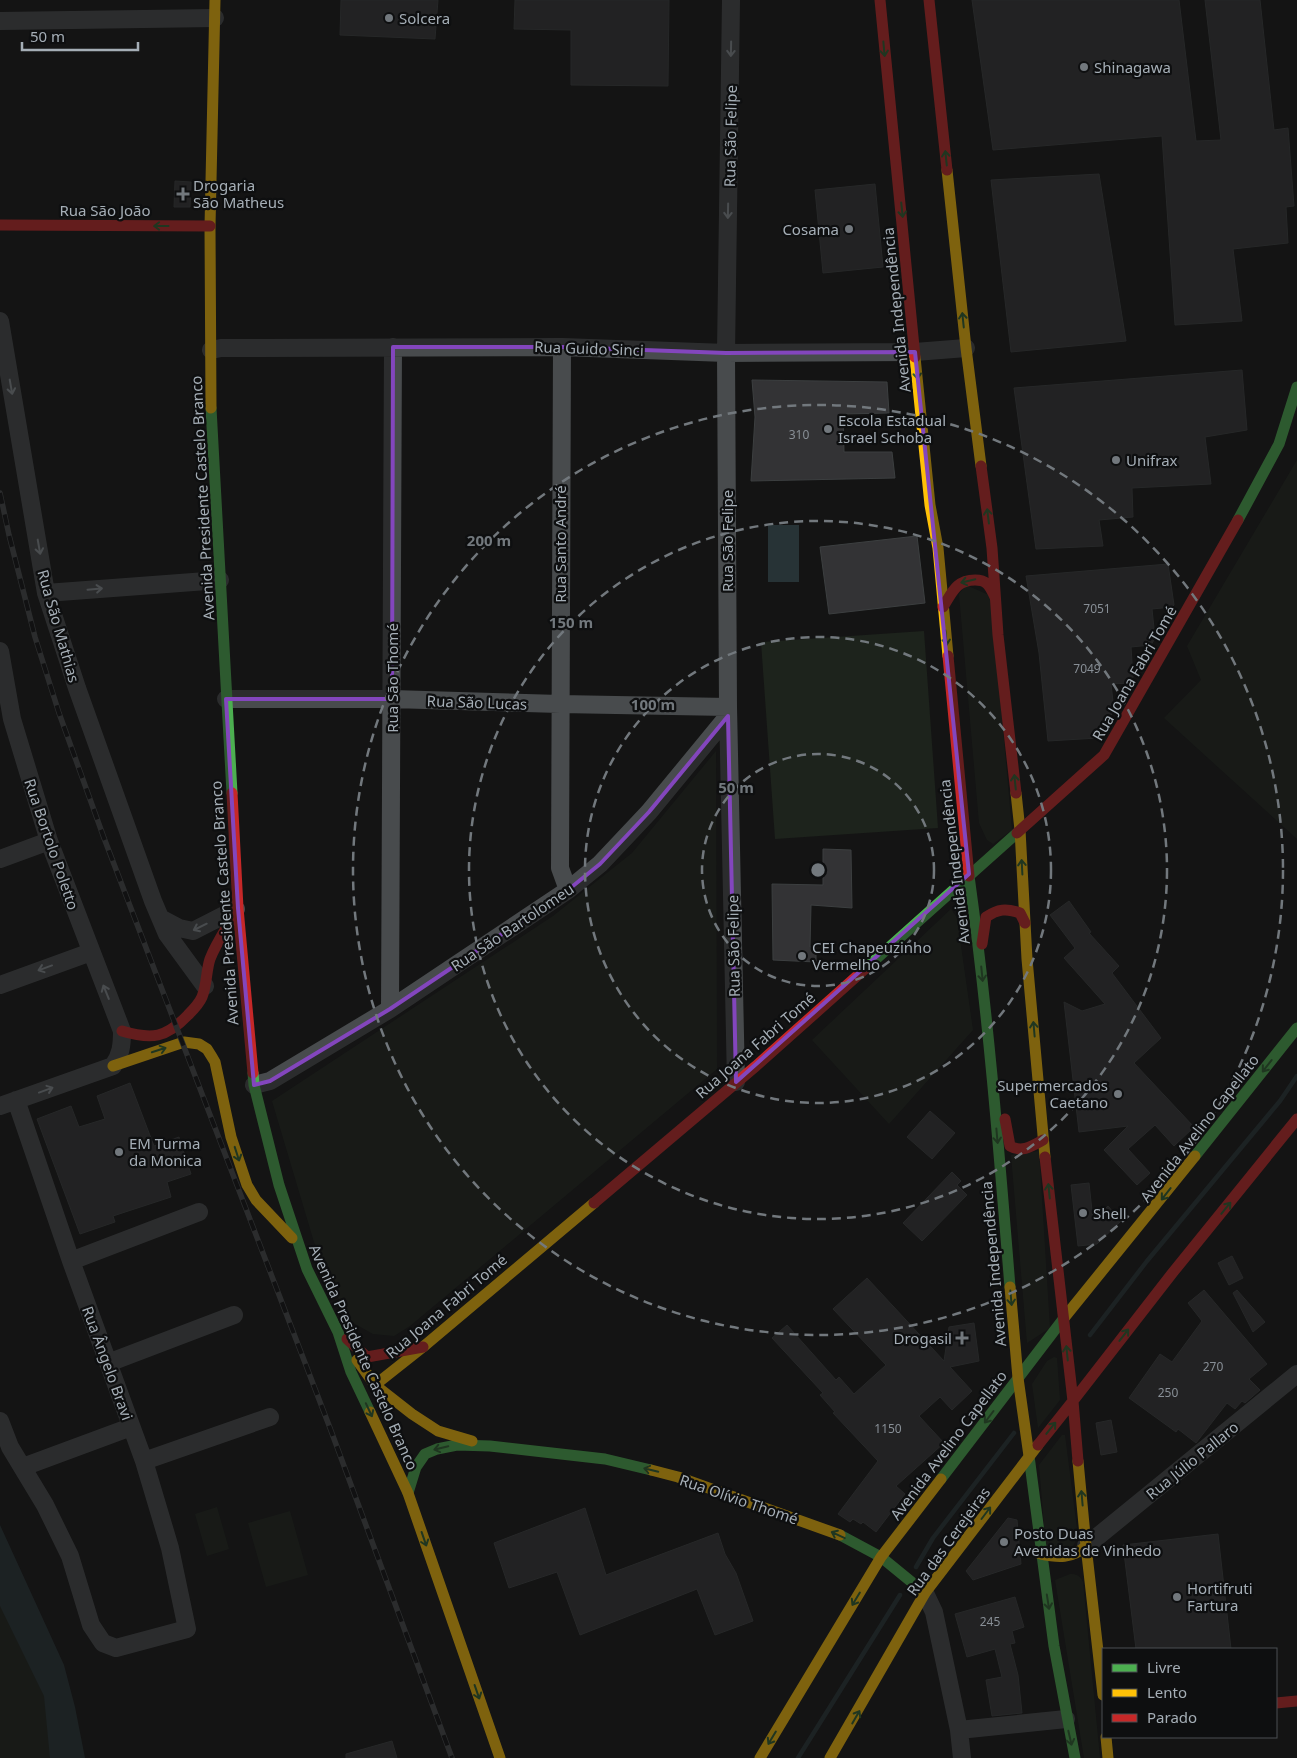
<svg xmlns="http://www.w3.org/2000/svg" width="1297" height="1758" viewBox="0 0 1297 1758" font-family="'Noto Sans',sans-serif">
<rect width="100%" height="100%" fill="#141414"/>
<!-- green -->
<path fill="#1d231c" d="M1297,460V839L1164,718L1201,680L1187,646Z
M966,585L991,596L1012,830L993,844L987,840L979,823L959,594Z
M924,631L938,828L775,839L761,642Z
M716,751L717,1069L410,1326L394,1336L373,1334L348,1320L314,1242L272,1101L553,916L632,853Z
M951,909L957,918L973,1030L889,1124L812,1040Z
M1039,1151L1050,1328L1027,1343L1011,1155Z
M1054,1357L1057,1358L1060,1400L1038,1428L1032,1384L1047,1361Z
M1062,1435H1065L1078,1537L1073,1546L1046,1548L1039,1465Z
M217,1507L229,1549L207,1556L195,1514Z
M290,1511L308,1575L266,1587L248,1523Z
M1070,1574C1076,1574 1080,1575 1083,1582L1100,1758H1084L1055,1580Z
M0,1602L54,1700L72,1758H0Z"/>
<!-- water -->
<path fill="#273336" d="M768,525H799V582H768Z
M0,1525L64,1665L75,1707L85,1758H50L44,1696L0,1606Z"/>
<g fill="none" stroke-linecap="round" stroke-linejoin="round">
<!-- stream -->
<path stroke="#273336" stroke-width="4.5" d="M1090,1335L1147,1261L1280,1101L1297,1076
M916,1567L933,1538L1014,1433
M798,1758L900,1595"/>
</g>
<!-- building -->
<path fill="#333335" stroke="#3c3f40" d="M341,0H438L435,39L340,35Z
M515,0H669L668,86L571,85V30L514,29Z
M972,0H1179L1196,141L1221,140L1205,0H1260L1274,130L1288,128L1294,206L1286,207L1288,243L1233,249L1242,321L1175,325L1162,136L993,150Z
M1099,174L1126,341L1011,352L991,180Z
M175,181L191,182L190,207H174Z
M875,184L883,267L823,273L815,190Z
M1242,370L1247,430L1205,437L1211,484L1132,488L1133,517L1099,520L1103,546L1036,549L1014,388Z
M752,380L887,382L889,413L843,414L844,452H892L895,478L751,481L755,417Z
M917,536L925,603L829,614L820,547Z
M1168,564L1174,605L1172,607L1152,609L1155,638L1151,645L1131,647L1133,677L1130,683L1111,684L1114,710L1098,738L1048,741L1039,653L1026,576Z
M823,849L851,850L852,908L811,905L810,947L816,946V962L773,960L772,884L823,885Z
M1069,901L1091,932L1089,933L1119,966L1112,973L1161,1038L1134,1063L1194,1127L1174,1146L1155,1125L1128,1149L1150,1173L1137,1185L1104,1150L1128,1126L1079,1132L1064,1002L1082,1011L1105,1004L1064,958L1075,948L1050,915Z
M130,1083L154,1146L179,1137L191,1174L167,1182L171,1197L113,1216L115,1222L80,1234L37,1119L71,1106L79,1127L105,1119L97,1096Z
M930,1111L955,1133L932,1159L907,1137Z
M952,1172L961,1181L957,1185L967,1195L922,1241L903,1223Z
M1089,1183L1093,1220L1108,1206L1121,1221L1097,1244L1078,1246L1071,1185Z
M1232,1256L1243,1278L1229,1285L1218,1263Z
M867,1278L944,1361L949,1327L974,1323L979,1361L950,1367L972,1391L952,1410L940,1397L919,1416L944,1443L896,1486L905,1494L876,1532L863,1522L861,1524L853,1519L850,1522L838,1514L878,1461L833,1413L835,1412L820,1395L823,1393L772,1338L787,1325L836,1380L839,1377L854,1394L886,1365L833,1309Z
M1204,1290L1267,1364L1249,1379L1260,1390L1245,1403L1242,1401L1235,1409L1227,1403L1196,1443L1178,1429L1176,1432L1129,1398L1160,1354L1172,1362L1202,1321L1188,1303Z
M1237,1290L1265,1322L1253,1332L1233,1293Z
M1111,1420L1117,1452L1101,1455L1096,1423Z
M585,1508L606,1575L718,1533L725,1554L736,1573L753,1621L715,1635L697,1589L580,1635L557,1572L509,1588L494,1543Z
M1008,1518L1017,1520L1021,1564L973,1580L966,1571Z
M1218,1534L1231,1649H1136L1123,1545Z
M1015,1597L1024,1627L1012,1631L1015,1643L1010,1644L1018,1675L1022,1713L992,1716L986,1680L1002,1677L995,1649L967,1657L955,1614Z
M392,1741L397,1758H346V1754Z"/>
<g fill="none" stroke-linecap="round" stroke-linejoin="round">
<!-- street -->
<path stroke="#484b4d" stroke-width="18" d="M731,0L726,353L728,707L736,1082
M0,21L215,18
M0,321L46,593L77,688L153,901L167,934L205,986
M562,347L560,868L568,890
M211,350L221,348L562,347L726,353L915,352L966,348
M46,593L220,580
M0,651L12,719L49,841L122,1031C122,1045 121,1055 113,1066L0,1106
M226,699H392L560,704L728,707
M0,859L49,841
M162,919L179,928L193,931L236,909
M0,985L91,952
M390,1009L393,347
M254,1085L270,1081L390,1009L568,890L600,864L649,812L728,716
M71,1261L199,1212
M108,1363L234,1315
M0,1421L10,1447L45,1505L70,1556L91,1625L103,1643L116,1648L187,1629L170,1548L144,1461L71,1261L16,1100
M144,1461L270,1417
M23,1467L131,1427
M1086,1546L1297,1374
M925,1593L934,1612L959,1730L962,1758
M959,1730L1066,1719"/>
<!-- fast -->
<path stroke="#4caf50" stroke-width="11" d="M211,408L232,793
M1238,520L1279,444L1297,387
M969,876C988,1012 999,1150 1010,1287
M866,968L1017,833
M253,1073L254,1085L279,1185L307,1269L338,1332L351,1372L370,1412
M1195,1156L1297,1028
M1029,1456L1054,1646L1075,1758
M941,1479L1064,1318
M408,1493L416,1467L425,1454L437,1449L457,1445L490,1446L605,1459L651,1470
M840,1535L881,1557L925,1593"/>
<!-- slow -->
<path stroke="#ffc107" stroke-width="11" d="M947,170L966,348L981,466
M915,357L930,505L938,548L948,656
M211,408L210,226L215,0
M1016,793L1020,830L1027,959L1045,1157
M113,1066L184,1042L199,1044L207,1049L212,1057L215,1062L231,1137L247,1185L256,1200L292,1238
M1010,1287L1018,1378L1029,1456
M1064,1318L1195,1156
M357,1360L375,1385L412,1414L438,1431L472,1441
M375,1385L423,1347L594,1203
M370,1412L408,1493L500,1758
M1078,1461L1086,1546L1103,1695
M651,1470L678,1477L840,1535
M1040,1554C1058,1558 1072,1559 1086,1546
M1106,1737L1108,1758
M760,1758L881,1557L941,1479
M830,1758L925,1593L1038,1445"/>
<!-- jam -->
<path stroke="#c62828" stroke-width="11" d="M880,0L915,357
M929,0L947,170
M0,225L210,226
M981,466L992,548L998,635L1016,793
M943,607C952,593 956,580 975,580C988,580 990,587 995,597
M948,656L969,876
M232,793L238,908L253,1073
M1017,833L1104,755L1238,520
M982,944L986,917C998,909 1006,908 1020,913L1025,923
M122,1031C152,1040 166,1038 188,1015C193,1010 199,1004 202,997C207,985 206,971 210,959C217,941 229,925 238,908
M1005,1119L1010,1146C1022,1153 1032,1146 1043,1140
M594,1203L756,1066L866,968
M347,1339L367,1357L423,1347
M1038,1445L1073,1401L1045,1157
M1078,1461L1073,1401L1174,1271L1297,1119
M1276,1703L1297,1701"/>
<defs>
<path id="rail" d="M0,493L9,535L35,637L59,713L104,838L330,1428L452,1758"/>
</defs>
<!-- rail casing -->
<use href="#rail" stroke="#484b4d" stroke-width="5.5"/>
<!-- rail -->
<use href="#rail" stroke="#0e0f10" stroke-width="4" stroke-dasharray="11" stroke-linecap="butt"/>
</g>
<!-- one-way arrows -->
<defs><path id="oneway-shaft" d="M-6 0H5M1.5-3L5.5 0L1.5 3" fill="none" stroke-width="1.6" stroke-linecap="round" stroke-linejoin="round" transform="scale(1.25)"/></defs>
<g stroke="#899096">
<use href="#oneway-shaft" transform="translate(731 49) rotate(91)"/>
<use href="#oneway-shaft" transform="translate(728 211) rotate(91)"/>
<use href="#oneway-shaft" transform="translate(11 387) rotate(80)"/>
<use href="#oneway-shaft" transform="translate(39 547) rotate(80)"/>
<use href="#oneway-shaft" transform="translate(95 589) rotate(-5)"/>
<use href="#oneway-shaft" transform="translate(200 927) rotate(154)"/>
<use href="#oneway-shaft" transform="translate(45 968) rotate(160)"/>
<use href="#oneway-shaft" transform="translate(106 992) rotate(-112)"/>
<use href="#oneway-shaft" transform="translate(46 1090) rotate(-20)"/>
</g>
<g stroke="#2d5f30">
<use href="#oneway-shaft" transform="translate(884 49) rotate(85)"/>
<use href="#oneway-shaft" transform="translate(946 158) rotate(-96)"/>
<use href="#oneway-shaft" transform="translate(902 210) rotate(84)"/>
<use href="#oneway-shaft" transform="translate(161 226) rotate(-180)"/>
<use href="#oneway-shaft" transform="translate(963 320) rotate(-96)"/>
<use href="#oneway-shaft" transform="translate(917 372) rotate(84)"/>
<use href="#oneway-shaft" transform="translate(988 516) rotate(-97)"/>
<use href="#oneway-shaft" transform="translate(968 581) rotate(167)"/>
<use href="#oneway-shaft" transform="translate(946 638) rotate(85)"/>
<use href="#oneway-shaft" transform="translate(1015 782) rotate(-96)"/>
<use href="#oneway-shaft" transform="translate(1022 867) rotate(-93)"/>
<use href="#oneway-shaft" transform="translate(982 974) rotate(84)"/>
<use href="#oneway-shaft" transform="translate(1034 1029) rotate(-95)"/>
<use href="#oneway-shaft" transform="translate(159 1050) rotate(-18)"/>
<use href="#oneway-shaft" transform="translate(1267 1066) rotate(128)"/>
<use href="#oneway-shaft" transform="translate(997 1136) rotate(85)"/>
<use href="#oneway-shaft" transform="translate(237 1154) rotate(72)"/>
<use href="#oneway-shaft" transform="translate(1049 1191) rotate(-96)"/>
<use href="#oneway-shaft" transform="translate(1166 1194) rotate(128)"/>
<use href="#oneway-shaft" transform="translate(1226 1208) rotate(-51)"/>
<use href="#oneway-shaft" transform="translate(1011 1298) rotate(85)"/>
<use href="#oneway-shaft" transform="translate(1124 1335) rotate(-52)"/>
<use href="#oneway-shaft" transform="translate(1067 1353) rotate(-96)"/>
<use href="#oneway-shaft" transform="translate(369 1410) rotate(65)"/>
<use href="#oneway-shaft" transform="translate(989 1417) rotate(127)"/>
<use href="#oneway-shaft" transform="translate(1051 1428) rotate(-51)"/>
<use href="#oneway-shaft" transform="translate(441 1448) rotate(166)"/>
<use href="#oneway-shaft" transform="translate(651 1470) rotate(-166)"/>
<use href="#oneway-shaft" transform="translate(1082 1498) rotate(-95)"/>
<use href="#oneway-shaft" transform="translate(986 1513) rotate(-53)"/>
<use href="#oneway-shaft" transform="translate(838 1535) rotate(-155)"/>
<use href="#oneway-shaft" transform="translate(424 1539) rotate(71)"/>
<use href="#oneway-shaft" transform="translate(856 1599) rotate(121)"/>
<use href="#oneway-shaft" transform="translate(1048 1602) rotate(81)"/>
<use href="#oneway-shaft" transform="translate(477 1692) rotate(71)"/>
<use href="#oneway-shaft" transform="translate(856 1717) rotate(-60)"/>
<use href="#oneway-shaft" transform="translate(772 1738) rotate(121)"/>
<use href="#oneway-shaft" transform="translate(1070 1738) rotate(77)"/>
</g>
<!-- marked area -->
<path d="M0 0H1297V1758H0ZM393,347H562L726,353L915,352L969,874L736,1082L728,716L649,812L600,864L568,890L390,1009L270,1081L254,1085L238,908L226,699H392Z" fill="#141414" fill-opacity=".55" fill-rule="evenodd"/>
<path fill="none" stroke="#8346bd" stroke-width="4" stroke-linejoin="round" d="M393,347H562L726,353L915,352L969,874L736,1082L728,716L649,812L600,864L568,890L390,1009L270,1081L254,1085L238,908L226,699H392Z"/>
<!-- distance rings -->
<g fill="none" stroke="#72787d" stroke-width="2.5" stroke-dasharray="9 6">
<circle cx="818" cy="870" r="116"/>
<circle cx="818" cy="870" r="233"/>
<circle cx="818" cy="870" r="349"/>
<circle cx="818" cy="870" r="465"/>
</g>
<!-- markers -->
<g fill="#72787d" stroke="#0e0f10" stroke-width="2">
<circle cx="389" cy="18" r="5"/>
<circle cx="1084" cy="67" r="5"/>
<path d="M180.5 186.5h5v5h5v5h-5v5h-5v-5h-5v-5h5z"/>
<circle cx="849" cy="229" r="5"/>
<circle cx="828" cy="429" r="5"/>
<circle cx="1116" cy="460" r="5"/>
<circle cx="802" cy="956" r="5"/>
<circle cx="1118" cy="1094" r="5"/>
<circle cx="119" cy="1152" r="5"/>
<circle cx="1083" cy="1213" r="5"/>
<path d="M959.5 1330.5h5v5h5v5h-5v5h-5v-5h-5v-5h5z"/>
<circle cx="1004" cy="1542" r="5"/>
<circle cx="1177" cy="1597" r="5"/>
</g>
<g text-anchor="middle" dominant-baseline="central" stroke-width="4.5" stroke-linejoin="round" paint-order="stroke">
<!-- number labels -->
<g font-size="12" fill="#888f96">
<text x="799" y="434">310</text>
<text x="1097" y="608">7051</text>
<text x="1087" y="668">7049</text>
<text x="1213" y="1366">270</text>
<text x="1168" y="1392">250</text>
<text x="888" y="1428">1150</text>
<text x="990" y="1621">245</text>
</g>
<!-- poi labels -->
<g font-size="15" fill="#a5aeb6" stroke="#0e0f10" text-anchor="start">
<text x="399" y="18">Solcera</text>
<text x="1094" y="67">Shinagawa</text>
<text x="193" y="185">Drogaria<tspan x="193" dy="17">São Matheus</tspan></text>
<text x="839" y="229" text-anchor="end">Cosama</text>
<text x="838" y="420">Escola Estadual<tspan x="838" dy="17">Israel Schoba</tspan></text>
<text x="1126" y="460">Unifrax</text>
<text x="812" y="947">CEI Chapeuzinho<tspan x="812" dy="17">Vermelho</tspan></text>
<text x="1108" y="1085" text-anchor="end">Supermercados<tspan x="1108" dy="17">Caetano</tspan></text>
<text x="129" y="1143">EM Turma<tspan x="129" dy="17">da Monica</tspan></text>
<text x="1093" y="1213">Shell</text>
<text x="952" y="1338" text-anchor="end">Drogasil</text>
<text x="1014" y="1533">Posto Duas<tspan x="1014" dy="17">Avenidas de Vinhedo</tspan></text>
<text x="1187" y="1588">Hortifruti<tspan x="1187" dy="17">Fartura</tspan></text>
</g>
<!-- street labels -->
<g font-size="15" fill="#a5aeb6" stroke="#0e0f10">
<text transform="translate(730 136) rotate(-89)">Rua São Felipe</text>
<text x="105" y="210">Rua São João</text>
<text transform="translate(896 310) rotate(-96)">Avenida Independência</text>
<text transform="translate(589 348) rotate(2)">Rua Guido Sinci</text>
<text transform="translate(202 498) rotate(-93)">Avenida Presidente Castelo Branco</text>
<text transform="translate(727 541) rotate(-90)">Rua São Felipe</text>
<text transform="translate(560 544) rotate(-90)">Rua Santo André</text>
<text transform="translate(59 626) rotate(74)">Rua São Mathias</text>
<text transform="translate(1134 673) rotate(-60)">Rua Joana Fabri Tomé</text>
<text transform="translate(392 678) rotate(-90)">Rua São Thomé</text>
<text transform="translate(477 702) rotate(2)">Rua São Lucas</text>
<text transform="translate(52 844) rotate(71)">Rua Bortolo Poletto</text>
<text transform="translate(954 862) rotate(-97)">Avenida Independência</text>
<text transform="translate(224 903) rotate(-94)">Avenida Presidente Castelo Branco</text>
<text transform="translate(512 927) rotate(-34)">Rua São Bartolomeu</text>
<text transform="translate(733 946) rotate(-91)">Rua São Felipe</text>
<text transform="translate(755 1045) rotate(-41)">Rua Joana Fabri Tomé</text>
<text transform="translate(1199 1128) rotate(-52)">Avenida Avelino Capellato</text>
<text transform="translate(993 1264) rotate(-95)">Avenida Independência</text>
<text transform="translate(446 1306) rotate(-40)">Rua Joana Fabri Tomé</text>
<text transform="translate(364 1357) rotate(66)">Avenida Presidente Castelo Branco</text>
<text transform="translate(108 1363) rotate(70)">Rua Ângelo Bravi</text>
<text transform="translate(948 1445) rotate(-53)">Avenida Avelino Capellato</text>
<text transform="translate(1192 1460) rotate(-39)">Rua Júlio Pallaro</text>
<text transform="translate(739 1499) rotate(19)">Rua Olívio Thomé</text>
<text transform="translate(948 1541) rotate(-54)">Rua das Cerejeiras</text>
</g>
</g>
<circle cx="818" cy="870" r="8" fill="#72787d" stroke="#0e0f10" stroke-width="2.5"/>
<g font-size="15" text-anchor="middle" font-weight="bold" fill="#72787d" stroke="#0e0f10" stroke-width="4.5" stroke-linejoin="round" paint-order="stroke">
<text x="489" y="546">200 m</text>
<text x="571" y="628">150 m</text>
<text x="653" y="710">100 m</text>
<text x="736" y="793">50 m</text>
</g>
<!-- legend -->
<rect x="1102" y="1648" width="175" height="90" fill="#0e0f10" stroke="#4a4f52"/>
<rect x="1112" y="1664" width="25" height="8" fill="#4caf50" stroke="#4a4f52"/>
<text x="1147" y="1673" font-size="15" fill="#a5aeb6">Livre</text>
<rect x="1112" y="1689" width="25" height="8" fill="#ffc107" stroke="#4a4f52"/>
<text x="1147" y="1698" font-size="15" fill="#a5aeb6">Lento</text>
<rect x="1112" y="1714" width="25" height="8" fill="#c62828" stroke="#4a4f52"/>
<text x="1147" y="1723" font-size="15" fill="#a5aeb6">Parado</text>
<!-- scale -->
<path d="M22 42v8h116v-8" fill="none" stroke="#a5aeb6" stroke-width="2.5"/>
<text x="30" y="42" font-size="15" fill="#a5aeb6" stroke="#0e0f10" stroke-width="4" paint-order="stroke">50 m</text>
</svg>
